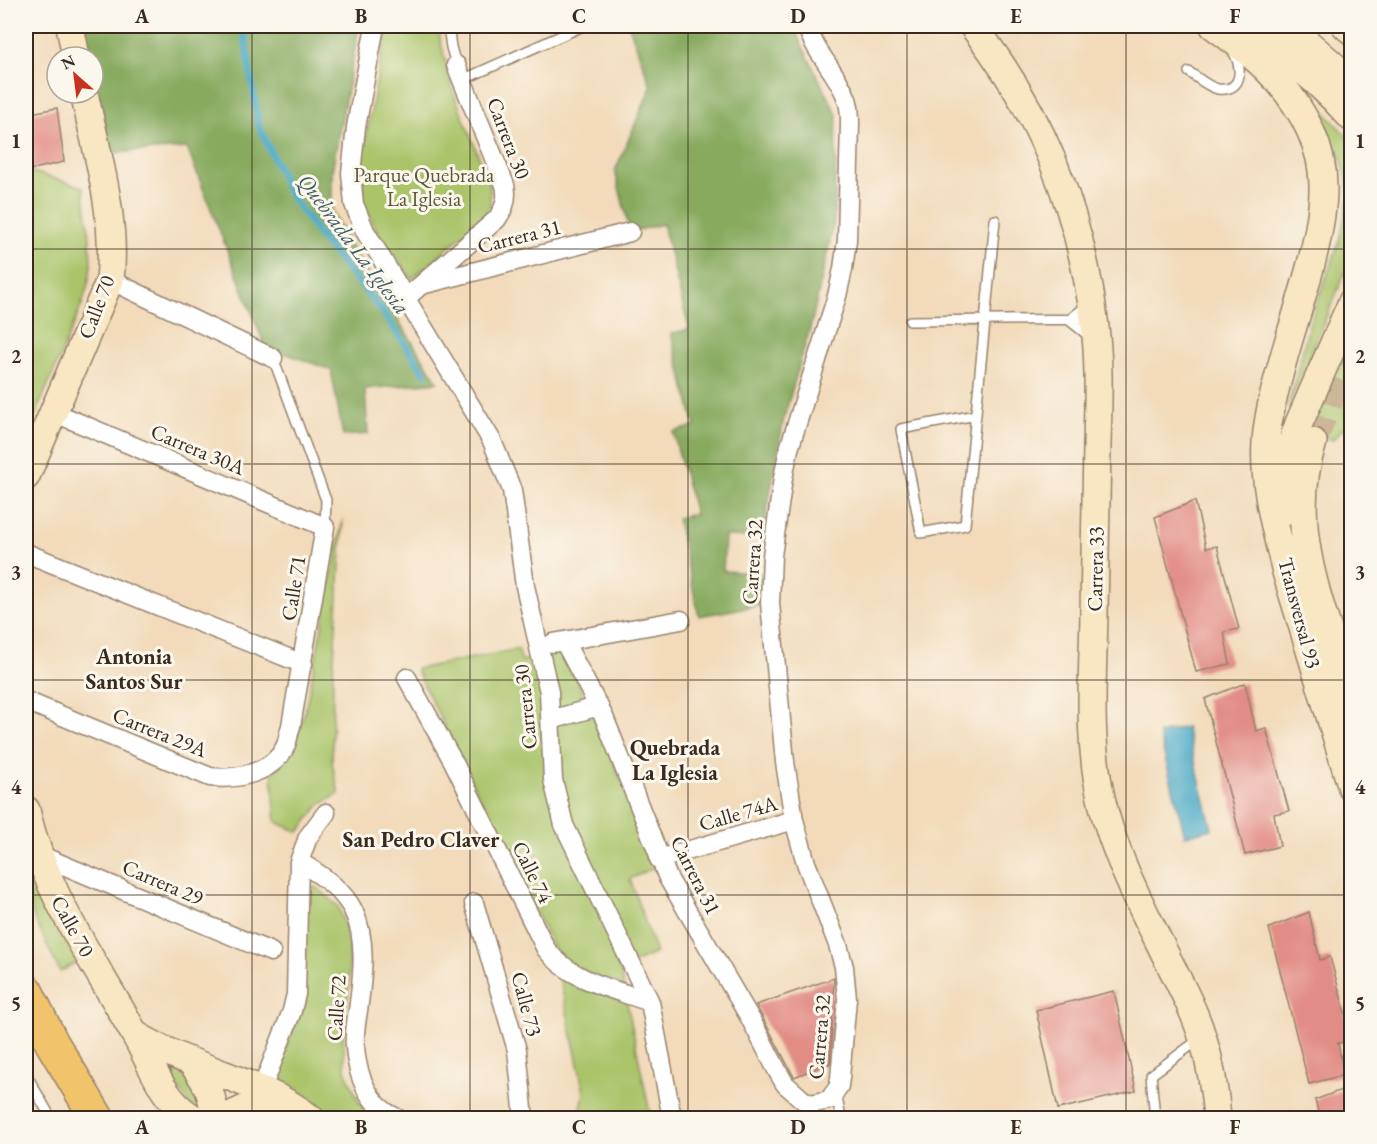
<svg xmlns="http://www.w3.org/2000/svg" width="1377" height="1144" viewBox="0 0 1377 1144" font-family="'EB Garamond',serif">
<rect width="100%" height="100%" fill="#fbf7ec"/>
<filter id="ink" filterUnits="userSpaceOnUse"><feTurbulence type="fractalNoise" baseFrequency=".0167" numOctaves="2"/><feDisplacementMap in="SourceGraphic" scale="12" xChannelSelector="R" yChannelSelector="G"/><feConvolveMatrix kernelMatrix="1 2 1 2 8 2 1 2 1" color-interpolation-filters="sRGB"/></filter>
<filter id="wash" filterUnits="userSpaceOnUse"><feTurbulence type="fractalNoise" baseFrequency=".008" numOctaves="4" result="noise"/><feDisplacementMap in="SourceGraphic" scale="24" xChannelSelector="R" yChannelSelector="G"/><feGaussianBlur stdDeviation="1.35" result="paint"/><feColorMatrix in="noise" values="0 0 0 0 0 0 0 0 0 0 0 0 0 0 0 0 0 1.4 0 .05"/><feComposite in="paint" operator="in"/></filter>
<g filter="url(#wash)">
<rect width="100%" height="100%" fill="#f2daba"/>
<!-- green -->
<path fill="#aac46a" stroke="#727744" stroke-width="1.5" d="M387,26H439L440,40L454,94L490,185V207L482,218L412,279L377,231L363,202L362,159Z
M1309,95L1351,141V269L1348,266L1288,407L1310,322L1340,239L1349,196L1346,177L1341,159Z
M26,170L83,187L90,238L91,266L88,285L81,307L26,437Z
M1351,324V421L1332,440L1305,426Z
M343,519L333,673L332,763L339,794L319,805L299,832L276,822L272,775L294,747L306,707Z
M518,649L522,661L562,651L600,729L657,866L630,879L656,953L620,969L651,1118H579L584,1092L553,947L416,669Z
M26,851L81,960L60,972L34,918L26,888Z
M303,885L318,888L339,907L350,945L349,987L343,1031L345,1070L360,1104L379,1118H335L313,1099L275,1078L303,1005Z
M159,1062L180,1068L206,1108L191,1106Z"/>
<!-- forest -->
<path fill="#87aa5e" stroke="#616a3e" stroke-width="1.5" d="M83,26H359L332,171V211L351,247L438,382L365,389L368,434L343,436L331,370L265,346L187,148L111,153L93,70V57H90Z
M629,26H796L798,37L837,115L834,223L812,321L784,418L762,538L725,536L723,571L760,573L761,605L699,616L677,518L695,514L673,432L695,426L671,334L689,329L663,224L630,232L615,171L651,87Z"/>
<!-- water -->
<path fill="#46a8c6" stroke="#406972" stroke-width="1.5" d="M1186,727L1212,829L1185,836L1159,734Z"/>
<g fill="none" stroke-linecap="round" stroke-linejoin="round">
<!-- stream -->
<path stroke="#46a8c6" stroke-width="7" d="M243,26L259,126L289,193L321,238L380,308L425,373"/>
</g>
<g id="blocks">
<!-- building -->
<path fill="#e28c86" d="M57,108L64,162L29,170L26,159V114Z
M1195,501L1206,548L1217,546L1239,629L1224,632L1230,664L1196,672L1155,517Z
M1245,683L1256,731L1266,728L1289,811L1274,814L1280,846L1245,855L1205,699Z
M1309,912L1320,960L1330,957L1352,1038V1041L1338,1043L1344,1075L1309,1084L1269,928Z
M834,978L830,1063L794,1077L756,1005Z
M1114,991L1136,1091L1058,1109L1036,1010Z
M1352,1086V1118H1320L1315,1100Z"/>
</g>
</g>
<g filter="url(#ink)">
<use href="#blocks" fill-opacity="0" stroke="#96826c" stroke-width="1.5"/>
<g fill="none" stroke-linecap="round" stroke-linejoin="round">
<!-- secondary-tunnel -->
<path stroke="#cdb79b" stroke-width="27" stroke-dasharray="27 14" stroke-linecap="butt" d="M1313,442L1339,378L1352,353"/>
<defs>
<path id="lane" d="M448,26L451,47L456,65
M1189,72C1197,77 1208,87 1218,89C1244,92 1242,67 1233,51
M462,80L583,26
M1088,305L1069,320L1089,336
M910,321L1092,319
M273,358L326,500L325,527
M976,415L901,429L921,533L965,525L995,220
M26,1074L51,1118
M836,1093L841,1118
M26,1113L28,1118
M1155,1118L1151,1075L1201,1038"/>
<path id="street" d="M375,26L356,127L351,173L354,204L365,231L492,441L512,490L525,586L549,692L553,780L564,825L650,1002L672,1118
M110,280L273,358
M425,284L630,232
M406,298L497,219C505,208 508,198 505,185L456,65
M26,553L303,664
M564,641L604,717L668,878L750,1018L778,1072L785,1084L803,1100L811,1104L829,1100L839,1086L840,1078L847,999L844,967L838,945L806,863L794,820L785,762L770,603L772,556L783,478L789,449L837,296L843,269L847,240L850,123C850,115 850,107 847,99C838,73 815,54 807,26
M553,643L681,620
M407,678L454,763L546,949C570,981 614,989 650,1002
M26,701L210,777C237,780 274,773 286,745C288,739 289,732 291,726L325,527L53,412
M551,720L599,706
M37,854L271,952
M659,859L794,820
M299,862C319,873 342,888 353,910C368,940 362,979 358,1011C356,1022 354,1035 355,1047C357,1076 369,1107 397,1118
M474,903L517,1050L524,1118
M261,1091L292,1011L296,994L299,862L308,837L326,813"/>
<path id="secondary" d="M70,26L76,57
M973,26C1042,114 1079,208 1094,319C1100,361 1098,404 1097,446C1096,501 1095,557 1094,613C1093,675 1087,740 1102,802C1115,858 1143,909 1168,960C1181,986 1195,1012 1203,1039C1211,1065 1215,1092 1217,1118
M1214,26C1237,43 1260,60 1279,82C1303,110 1323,147 1323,185C1324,235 1299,304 1285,353C1277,382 1268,412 1266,442C1263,487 1276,530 1286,572
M1244,26C1284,52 1320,82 1352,118
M1283,26L1303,39L1352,82
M1346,26L1352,31
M1313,442C1284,529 1325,617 1352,700
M26,476L110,280C117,218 97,153 84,93
M1282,513L1283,491L1291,446L1299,423L1352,302
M1283,555L1286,572L1352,788
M26,810C44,892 94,961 134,1033C152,1063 161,1100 193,1118
M136,1035C191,1069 258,1079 310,1118
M192,1063C206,1081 214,1095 214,1118
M225,1118L249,1107L282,1100"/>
<path id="highway" d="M26,991L52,1043L97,1118"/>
</defs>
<!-- lane casing -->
<use href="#lane" stroke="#96826c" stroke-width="12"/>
<!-- street casing -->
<use href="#street" stroke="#96826c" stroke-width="21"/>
<!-- secondary casing -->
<use href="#secondary" stroke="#96826c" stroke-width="30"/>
<!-- highway casing -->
<use href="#highway" stroke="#96826c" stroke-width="36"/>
<!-- lane -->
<use href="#lane" stroke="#fff" stroke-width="9"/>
<!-- street -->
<use href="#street" stroke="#fff" stroke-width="18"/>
<!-- secondary -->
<use href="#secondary" stroke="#f9e7c3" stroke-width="27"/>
<!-- highway -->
<use href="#highway" stroke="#f1c36a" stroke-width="33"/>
</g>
</g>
<!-- grid -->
<path fill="none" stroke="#3b2a1e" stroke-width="1.5" stroke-opacity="0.55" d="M252,26V1118M470,26V1118M688,26V1118M907,26V1118M1126,26V1118M26,249H1352M26,464H1352M26,680H1352M26,895H1352"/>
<g text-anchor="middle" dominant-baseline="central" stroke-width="6" stroke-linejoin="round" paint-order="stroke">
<!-- street labels -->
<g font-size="21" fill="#3b2a1e" stroke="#fbf7ec">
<text transform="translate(509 138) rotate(69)">Carrera 30</text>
<text transform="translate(519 236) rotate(-14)">Carrera 31</text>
<text transform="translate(96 307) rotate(-69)">Calle 70</text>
<text transform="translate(198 449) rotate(23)">Carrera 30A</text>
<text transform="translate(752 562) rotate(-86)">Carrera 32</text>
<text transform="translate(1095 569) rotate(-89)">Carrera 33</text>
<text transform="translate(293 588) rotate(-81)">Calle 71</text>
<text transform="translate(1300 613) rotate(75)">Transversal 93</text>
<text transform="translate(525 707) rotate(-96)">Carrera 30</text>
<text transform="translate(160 732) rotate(22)">Carrera 29A</text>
<text transform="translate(738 813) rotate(-16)">Calle 74A</text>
<text transform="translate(533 872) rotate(64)">Calle 74</text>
<text transform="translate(696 875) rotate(63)">Carrera 31</text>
<text transform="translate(163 882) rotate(23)">Carrera 29</text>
<text transform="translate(73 926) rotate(61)">Calle 70</text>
<text transform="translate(527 1004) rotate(75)">Calle 73</text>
<text transform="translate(336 1008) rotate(-86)">Calle 72</text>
<text transform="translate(819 1037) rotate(-85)">Carrera 32</text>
</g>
<!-- park labels -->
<g font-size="21" fill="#5c5835" stroke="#fbf7ec">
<text x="424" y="174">Parque Quebrada<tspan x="424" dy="24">La Iglesia</tspan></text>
</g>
<!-- water labels -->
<g font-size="22" font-style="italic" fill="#3f5c61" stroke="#fbf7ec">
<text transform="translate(354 244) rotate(53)">Quebrada La Iglesia</text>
</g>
<!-- neighbourhood labels -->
<g font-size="22" font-weight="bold" fill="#3b2a1e" stroke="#fbf7ec">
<text x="134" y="656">Antonia<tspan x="134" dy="25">Santos Sur</tspan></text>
<text x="675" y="747">Quebrada<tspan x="675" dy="25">La Iglesia</tspan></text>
<text x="421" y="839">San Pedro Claver</text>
</g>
</g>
<!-- margin -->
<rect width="1377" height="1144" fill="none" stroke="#fbf7ec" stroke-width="66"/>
<!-- north arrow -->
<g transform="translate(75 75) rotate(332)"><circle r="28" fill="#fbf7ec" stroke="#aea59a" stroke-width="1.5"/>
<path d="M0-4.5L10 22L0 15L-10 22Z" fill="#c8321e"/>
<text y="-9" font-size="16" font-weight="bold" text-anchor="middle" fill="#3b2a1e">N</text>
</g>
<rect x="33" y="33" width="1311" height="1078" fill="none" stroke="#3b2a1e" stroke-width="2"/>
<g font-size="20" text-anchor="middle" font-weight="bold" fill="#3b2a1e">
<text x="142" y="23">A</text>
<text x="361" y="23">B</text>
<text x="579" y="23">C</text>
<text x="798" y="23">D</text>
<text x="1016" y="23">E</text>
<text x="1235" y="23">F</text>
<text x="16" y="148">1</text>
<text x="1360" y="148">1</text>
<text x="16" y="363">2</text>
<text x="1360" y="363">2</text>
<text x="16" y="579">3</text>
<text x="1360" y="579">3</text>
<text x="16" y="794">4</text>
<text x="1360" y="794">4</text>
<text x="16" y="1010">5</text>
<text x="1360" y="1010">5</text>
<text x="142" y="1134">A</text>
<text x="361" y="1134">B</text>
<text x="579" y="1134">C</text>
<text x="798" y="1134">D</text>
<text x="1016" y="1134">E</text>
<text x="1235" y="1134">F</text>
</g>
</svg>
